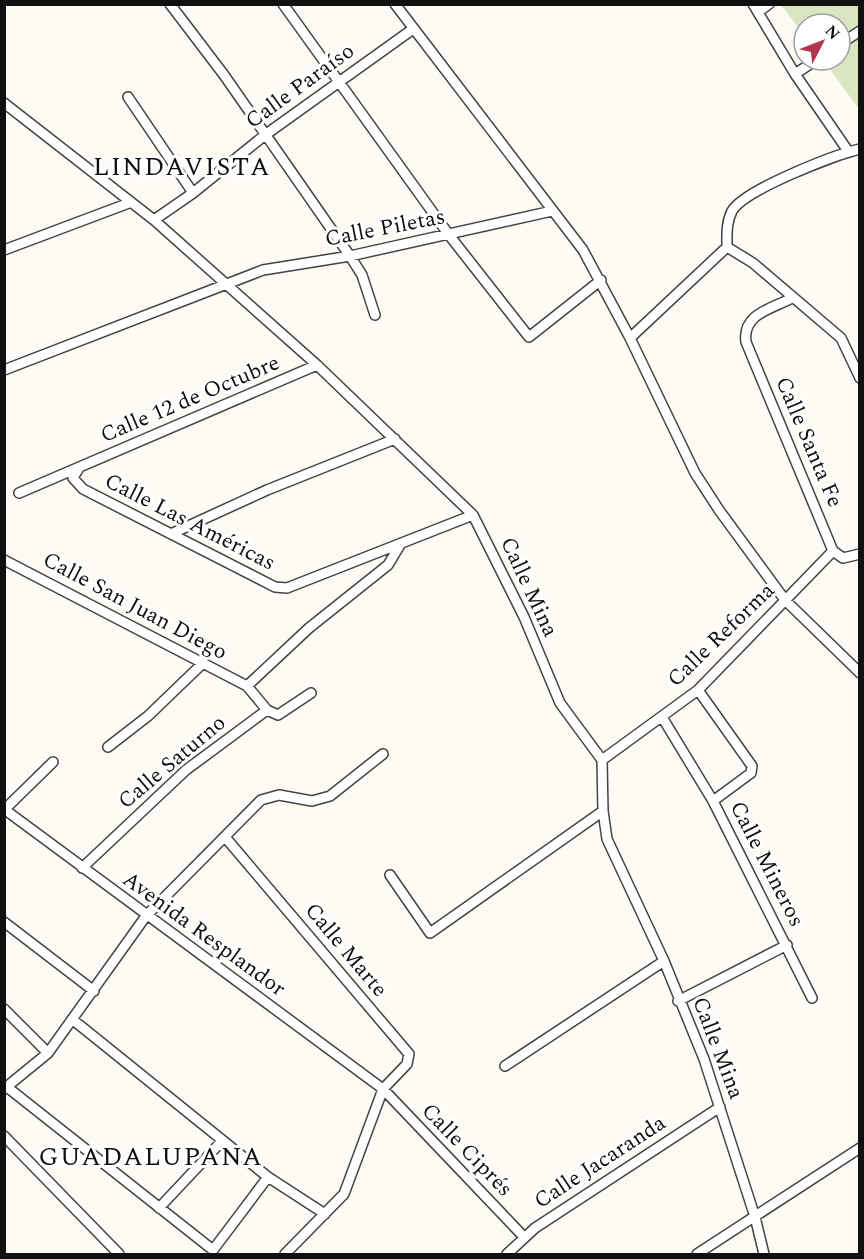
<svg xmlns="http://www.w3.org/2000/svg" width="864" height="1259" viewBox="0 0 864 1259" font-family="Spectral,serif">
<rect width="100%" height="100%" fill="#fefaf4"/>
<!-- green -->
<path fill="#d9e6c0" d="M781,5H859V109L823,60H840V24H804V35Z"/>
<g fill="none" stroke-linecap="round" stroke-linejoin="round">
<defs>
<path id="street" d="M170,4L224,75L350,256L362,275L375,315
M283,4L449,235L529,337L601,280
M395,4L583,250L630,338L695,473L719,510L785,600L860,673
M753,4L795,74L848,151
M758,12L769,4
M840,44L860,31
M795,74L816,60
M128,97L193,193
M4,103L154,220L317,365L473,515L524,617L560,703L602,760L603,811L607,839L664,961L704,1059L755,1217L764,1254
M154,220L193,193L265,135L413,29
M727,247L753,263L841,338L860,378
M4,250L129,203
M792,298C771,309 742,314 746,342L833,551L843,558L860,554
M630,338L727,247C727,235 726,223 732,211C744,190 834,155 860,149
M4,370L263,270L350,256L552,211
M79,468L73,478L83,489L275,587L287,588L473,515
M19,493L317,365
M173,533L267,490L395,439
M4,560L247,686L267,710L186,770L82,868
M247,686L309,628L388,565L400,545
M698,690L752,766L751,773L713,801
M267,710L278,715L311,693
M662,717L713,801L812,998
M108,747L148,716L202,664
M602,760L698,690L833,551
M4,809L383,1089L524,1237
M5,809L53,762
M225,837L409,1054L407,1064L383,1089L344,1194L285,1254
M390,875L430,933L603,811
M4,922L94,991
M678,1001L787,945
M4,1009L48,1053
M72,1019L268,1177L325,1214
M505,1066L664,961
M7,1087L213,1250L268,1177
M4,1089L48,1053L146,916L261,800L279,795L312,801L330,796L383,754
M4,1136L119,1254
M159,1208L222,1141
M507,1254L535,1228L720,1107
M697,1254L860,1148"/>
</defs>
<!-- street casing -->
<use href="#street" stroke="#434343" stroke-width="12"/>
<!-- street -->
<use href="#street" stroke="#fff" stroke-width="9"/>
</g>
<g text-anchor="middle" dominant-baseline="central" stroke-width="6" stroke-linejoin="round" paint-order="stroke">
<!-- street labels -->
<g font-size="22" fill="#101010" stroke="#fff">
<text transform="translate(300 86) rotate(-36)">Calle Paraíso</text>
<text transform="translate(385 228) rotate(-11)">Calle Piletas</text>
<text transform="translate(190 399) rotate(-23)">Calle 12 de Octubre</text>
<text transform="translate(809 442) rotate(67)">Calle Santa Fe</text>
<text transform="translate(190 522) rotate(27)">Calle Las Américas</text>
<text transform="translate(529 587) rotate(65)">Calle Mina</text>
<text transform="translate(135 606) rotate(28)">Calle San Juan Diego</text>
<text transform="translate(721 635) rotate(-44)">Calle Reforma</text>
<text transform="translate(172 762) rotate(-40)">Calle Saturno</text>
<text transform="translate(767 864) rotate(63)">Calle Mineros</text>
<text transform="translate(204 934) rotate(36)">Avenida Resplandor</text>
<text transform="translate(346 950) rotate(50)">Calle Marte</text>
<text transform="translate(718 1048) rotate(69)">Calle Mina</text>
<text transform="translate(467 1150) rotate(46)">Calle Ciprés</text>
<text transform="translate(600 1162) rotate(-33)">Calle Jacaranda</text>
</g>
<!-- quarter labels -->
<g font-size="26" letter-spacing="1.5" fill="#101010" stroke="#fff">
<text x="182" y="167">LINDAVISTA</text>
<text x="151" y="1157">GUADALUPANA</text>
</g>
</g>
<!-- border -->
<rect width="864" height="1259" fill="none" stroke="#101010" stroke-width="12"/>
<!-- north arrow -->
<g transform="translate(822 42) rotate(48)"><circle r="28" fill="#ffffff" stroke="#9f9f9f" stroke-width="1.5"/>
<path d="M0-4.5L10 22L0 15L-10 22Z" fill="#b3354e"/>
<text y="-9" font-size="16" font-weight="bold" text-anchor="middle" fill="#101010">N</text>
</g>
</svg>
